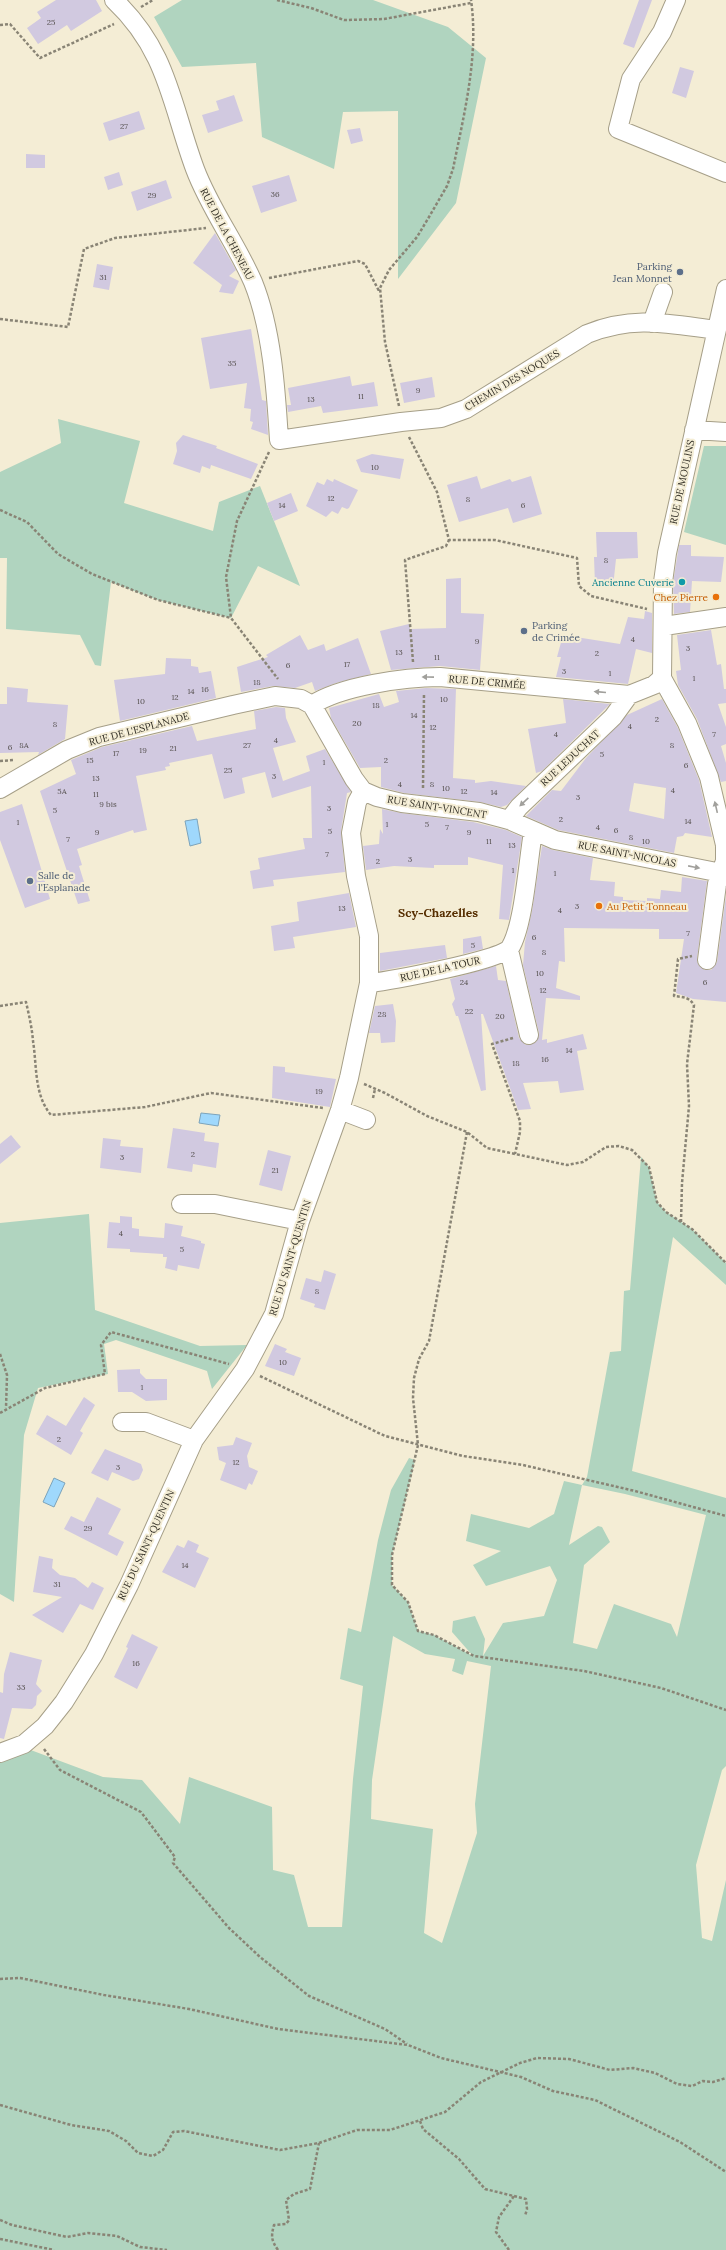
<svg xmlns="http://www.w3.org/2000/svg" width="726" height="2250" viewBox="0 0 726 2250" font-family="Lora,serif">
<rect width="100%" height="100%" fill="#f4edd5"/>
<!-- green -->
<path fill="#b0d4bf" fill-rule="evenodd" d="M182,0H373L448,27L486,58L456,203L398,279V111L343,112L334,169L262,137L256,63L182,67L154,17Z
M58,419L140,441L124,503L213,531L219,502L260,486L300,586L258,566L231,618L158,600L111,582L101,666L95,665L80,635L6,629L7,558H0V472L61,443Z
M704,446H726V545L684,532Z
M641,1157L649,1167L657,1202L666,1212L692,1229L726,1263V1285L673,1237L632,1471L726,1498V1766L722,1770L696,1865L702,1938L712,1941L726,1880V2250H0V1760L28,1749L103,1777L142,1780L180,1824L189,1777L272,1807L273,1870L294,1875L308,1927H342L353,1779L363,1686L340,1679L348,1628L361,1632L378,1540L391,1490L409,1458L415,1460L392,1555V1585L408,1602L418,1631L434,1635L473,1656L452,1632L453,1621L475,1616L485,1639L483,1656L503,1623L544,1616L557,1580L550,1566L486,1586L473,1565L501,1551L466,1541L471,1514L529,1528L554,1514L564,1481L582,1485L587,1477L610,1352L621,1351L624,1291L630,1290ZM582,1485L625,1494L706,1515L677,1637L671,1624L614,1604L597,1649L573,1643L584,1565L610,1542L602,1527L598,1526L569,1545ZM393,1636L425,1654L455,1659L452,1671L463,1675L467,1661L491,1666L475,1804L477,1833L442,1943L424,1933L433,1829L371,1819L372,1780Z
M89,1214L95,1310L200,1346L247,1345L212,1389L207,1371L116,1340L104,1344L108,1374L38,1388L24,1435L14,1602L0,1594V1223Z"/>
<!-- water -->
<path fill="#9fd8fc" stroke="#7da4bb" d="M197,819L201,843L190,846L185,821Z
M201,1113L220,1115L218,1126L199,1123Z
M54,1478L65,1483L54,1507L43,1502Z"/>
<!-- building -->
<path fill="#d1c9e0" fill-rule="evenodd" d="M56,0H96L102,11L71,31L67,25L38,44L27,28L41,18L37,12Z
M639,0H652L634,48L623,44Z
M680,67L694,71L686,98L672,93Z
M234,95L243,121L208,133L202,115L219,110L216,101Z
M139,111L145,129L109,141L103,123Z
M360,128L363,141L351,144L347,130Z
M26,154L45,155V168H26Z
M119,172L123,185L108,190L104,177Z
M289,175L297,201L261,213L252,186Z
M166,180L172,198L137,211L131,192Z
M215,233L236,270L229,276L239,281L233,294L219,292L222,285L193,263Z
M97,264L113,267L109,290L93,287Z
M251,329L262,400L266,401L268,435L251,429L253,422L250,421L251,409L244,408L247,383L210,389L201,338Z
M350,376L352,386L374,382L378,406L323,413L321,406L288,412L287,405H291L288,388Z
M432,377L435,397L404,403L400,383Z
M183,435L217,446L216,448L258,464L251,479L211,465L210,469L202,466L200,473L173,464L177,451L176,443Z
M372,454L404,459L400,479L361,472L356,460Z
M477,476L481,489L510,479L512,482L531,476L542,514L513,523L508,508L459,522L447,485Z
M327,479L333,482L334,479L358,490L349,508L347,509L342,507L338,514L332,511L326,517L306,506L317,482L324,485Z
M291,493L298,511L274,521L267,503Z
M596,532H637L638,558L616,559L613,587L595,585L594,557H597Z
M679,545H691V556L724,557L721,582L692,581L690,612L674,614L673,583Z
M461,578V613L484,614L480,670L440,666L391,670L380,631L409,624L410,629L446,628V579Z
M645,611L652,613V653L636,649L628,684L556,677L561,657H557L563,635L620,644L628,617L644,619Z
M711,630L717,665L721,664L724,689H726V703L718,704L726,727V744L721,746L726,763V781L721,782L697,719L678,685L676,671L681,670L677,635Z
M300,635L308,650L324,644L326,651L358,638L371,674L336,683L315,691L312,682L295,688L273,686L241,692L237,667L268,657L266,655Z
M166,658L191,659V666L198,667L199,673L211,671L216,698L120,721L114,680L165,674Z
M7,687L28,689L27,702L68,705L65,739L38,755L39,752L0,753V704H7Z
M426,688L456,689L453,778L475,780V783L491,781L526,786L507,805L501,807L480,802L404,793L381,787V767L360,768L331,718L329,708L379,694L384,707L399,702L396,691Z
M563,699L610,704L542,771L536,773L528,729L566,723Z
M662,699L678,728L699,780L712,837L685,833L683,836L677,837L674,853L558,830L526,816L552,790L561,791L586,758L627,715ZM634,783L666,788L664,819L629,811Z
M276,707L285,708L286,718L296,742L273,748L283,781L310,771L306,756L325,749L351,792L347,793L341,831L345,872L273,880L274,886L253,889L250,871L260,869L258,858L305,849L303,838H312L311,786L272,798L265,772L242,778L245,793L224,799L212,754L169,763L170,766L165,767L166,770L136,776L147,830L134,833L133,830L77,849L82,865L79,866L90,901L78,904L40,791L76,774L71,760L102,747L192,726L197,741L256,729L254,711Z
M22,804L50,899L25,908L0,840V812Z
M382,809L401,813L473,822L506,830L522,837L509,920L499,919L503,865L468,857V865H434V868L394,866L366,870L363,846L379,844L380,829L383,834Z
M542,846L553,850L593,858L590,880L615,882L614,896L623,897V900L647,901V898L660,899L661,890L681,892L682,877L707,881L697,959L698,964L705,970H711L717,962L726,896V1002L693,999L676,993L684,939H659V929L564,928L565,962L559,961L556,988L580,996V1000L546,998L542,1040L547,1039V1043L583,1034L587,1049L577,1051L584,1090L560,1093L558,1081L523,1083L531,1109L518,1110L483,1014H481L486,1090L481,1091L458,1016H456L452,1004L455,999L450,979L496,966L498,980L506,981L519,1038L526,1045L536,1042L539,1033L523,965L525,942L532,911Z
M349,893L356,927L293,937L295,948L274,951L271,926L299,921L297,902Z
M481,936L483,949L463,954V939Z
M445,945L447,958L380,971V953Z
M393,1004L396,1021L395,1042L381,1043L380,1033H369L375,1006Z
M273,1066L285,1067V1072L336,1079L330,1107L272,1098Z
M173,1128L205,1133L204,1141L219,1143L216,1168L193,1164L192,1172L167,1168Z
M11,1135L21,1147L0,1164V1144Z
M103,1138L121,1140L120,1146L143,1148L141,1173L100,1168Z
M268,1150L291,1156L282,1191L259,1185Z
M120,1216L132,1217V1228L139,1229V1236L164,1238L165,1223L183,1226L181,1236L201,1241V1243L205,1244L199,1269L178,1265L177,1271L165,1268L167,1257H163V1254L130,1252V1249L107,1248L109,1222L120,1223Z
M324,1270L336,1274L325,1310L314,1307L315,1304L300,1299L306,1278L321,1282Z
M275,1344L287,1349L285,1352L301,1358L294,1376L265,1366Z
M140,1369V1373L146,1379H167V1400L146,1401L132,1392H118L117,1370Z
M84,1397L95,1405L80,1431L83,1433L71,1455L36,1434L47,1415L66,1426Z
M236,1437L252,1443L247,1456L249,1467L258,1471L252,1485L249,1483L246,1490L220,1480L226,1463L219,1460L217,1447L233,1445Z
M105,1449L141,1464L143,1470L139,1479L133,1481L112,1472L108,1481L91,1473Z
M97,1497L121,1509L108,1534L124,1542L117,1556L64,1529L71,1516L84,1522Z
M188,1540L199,1545L196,1552L209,1558L195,1588L162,1572L177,1545L184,1548Z
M39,1556L53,1559L52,1568L60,1575L75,1578L88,1588L92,1582L104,1588L93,1610L80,1604L63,1633L32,1615L62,1597L33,1592Z
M132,1634L158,1647L137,1689L114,1677L128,1648L126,1647Z
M10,1652L42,1660L36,1684L42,1691L37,1696L36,1705L32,1709L12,1708L4,1739L0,1738V1692L3,1693L4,1674Z"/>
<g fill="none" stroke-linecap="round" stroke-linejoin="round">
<defs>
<path id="minor" d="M114,0C168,51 171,104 195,169C210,209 236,243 253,282C272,329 276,390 279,440L401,422L441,418L466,409L587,334C634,315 669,324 716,330
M676,0L662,32L631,79L618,129L726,173
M652,323L663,292
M694,430L726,432
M664,626L726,617
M312,705C341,686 405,677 440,677L629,695L654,685L662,678
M0,789L67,750L99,737L233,705L275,696L301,699L312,705L354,779L363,791L377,797L402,803L479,812L509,820L555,840L726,874
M509,820L519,807L613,717L629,695
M509,950L529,1035
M707,960L717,884L725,861V845L709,777L687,723L662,678L663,582L667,553L726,289
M369,983C389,981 502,960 510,948C524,925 528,861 533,832
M340,1110L366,1120
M181,1204H215L300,1221
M122,1422H146L194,1440
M0,1753L24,1744L45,1726L64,1702L94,1654L129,1585L194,1440L245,1369L274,1314L300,1221L340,1110L349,1078L369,983V936L356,876L351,833L357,802L363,791"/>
</defs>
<!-- minor casing -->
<use href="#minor" stroke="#a69f88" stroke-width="20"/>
<!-- path -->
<path stroke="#898475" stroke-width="2.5" stroke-dasharray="3 2" stroke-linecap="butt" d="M277,0L311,8L344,20L384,19L471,3
M141,7L153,0
M0,25L10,24L40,58L114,24
M269,278L358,261L365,264L379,291
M0,319L68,327L84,249L115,238L206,228
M399,406L385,342L380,288L389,270L417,237L429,217L447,186L453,169C464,114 479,56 471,0
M409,437L437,492L449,540H495L577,558L579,586L591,596L647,609
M269,452L237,521L226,577L231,618L278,679
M0,510L27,522L58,554L92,574L158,600L231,618
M413,662L405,560L446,546L449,540
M0,761L14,760
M423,788L424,693
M0,1006L26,1002C29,1015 32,1028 33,1041C37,1066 34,1095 51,1115L145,1107L211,1093L323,1108
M513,1038L492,1044L520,1121V1132L515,1154
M364,1084L385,1093L427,1116L467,1132L487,1148L567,1165L583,1162L606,1147L619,1146L632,1150L649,1167L657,1202L666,1212L692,1229L726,1263
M373,1098L375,1089
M467,1132L429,1341L419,1359L414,1378L413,1398L418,1445L392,1555V1585L408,1602L418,1631L434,1635L474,1656L584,1671L661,1688L726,1710
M681,1222L682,1183L689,1106L687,1064L694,1005C689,997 683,997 674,996L678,959L692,956
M0,1354L7,1375L6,1408
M260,1376L385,1436L463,1456L523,1465L635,1491L726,1516
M0,1413L45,1388L105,1374L101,1345L111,1332L229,1364
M44,1749L60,1770L141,1812L175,1857L173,1863L229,1928L260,1957L309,1996L385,2029L407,2044
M0,1979L20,1978L104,1995L189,2009L278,2029L408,2045L441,2058L521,2077L553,2091L595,2100L680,2142L726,2172
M0,2105L71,2125L109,2131L126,2141L138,2153L153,2156L163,2150L173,2132L184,2131L280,2150L319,2143L357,2130H390L445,2112L481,2082L520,2063L537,2058L569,2059L610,2070L633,2068L655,2073L677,2084L692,2086L703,2081L713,2082L726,2078
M420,2121L423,2129L459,2159L485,2189L526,2199L527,2209L525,2216
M0,2220L12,2225L67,2237L88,2233L117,2236L140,2247L167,2250
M0,2239L54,2250
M278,2250C271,2240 271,2236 274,2225L286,2224L289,2220L286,2200L294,2194L310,2189L319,2143
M509,2250L496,2232L499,2217L514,2196"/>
<!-- minor -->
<use href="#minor" stroke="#fff" stroke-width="18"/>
</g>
<!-- one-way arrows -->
<defs><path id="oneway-solid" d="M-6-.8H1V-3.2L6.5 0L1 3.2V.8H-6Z"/></defs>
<g fill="#a1a09c">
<use href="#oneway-solid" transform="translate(428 677) rotate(-179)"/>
<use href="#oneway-solid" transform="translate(600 692) rotate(-175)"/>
<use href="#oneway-solid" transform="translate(524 802) rotate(137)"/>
<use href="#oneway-solid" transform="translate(716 807) rotate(-103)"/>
<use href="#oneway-solid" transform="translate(694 867) rotate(11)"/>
</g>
<!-- markers -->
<g fill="#5c6f8a" stroke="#f4edd5" stroke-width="1.5">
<circle cx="680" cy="272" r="4"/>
<circle cx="524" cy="631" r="4"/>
<circle cx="30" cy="881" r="4"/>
</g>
<circle fill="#0f9aa8" stroke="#f4edd5" stroke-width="1.5" cx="682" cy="582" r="4"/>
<g fill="#e8710a" stroke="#f4edd5" stroke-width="1.5">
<circle cx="716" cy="597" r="4"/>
<circle cx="599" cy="906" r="4"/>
</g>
<g text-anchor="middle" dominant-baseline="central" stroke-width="4" stroke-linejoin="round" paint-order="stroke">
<!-- number labels -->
<g font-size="8" fill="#585352">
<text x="51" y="22">25</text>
<text x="124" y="126">27</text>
<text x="275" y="194">36</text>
<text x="152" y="195">29</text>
<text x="103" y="277">31</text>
<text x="232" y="363">35</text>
<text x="418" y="390">9</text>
<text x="361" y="396">11</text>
<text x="311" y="399">13</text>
<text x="375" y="467">10</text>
<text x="331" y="498">12</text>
<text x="468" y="499">8</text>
<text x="282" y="505">14</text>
<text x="523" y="505">6</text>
<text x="606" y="560">8</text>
<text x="633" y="639">4</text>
<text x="477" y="641">9</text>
<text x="688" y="648">3</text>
<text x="399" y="652">13</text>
<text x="597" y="653">2</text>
<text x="437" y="657">11</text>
<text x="347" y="664">17</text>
<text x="288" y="665">6</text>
<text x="564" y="671">3</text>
<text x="610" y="673">1</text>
<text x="694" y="678">1</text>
<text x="257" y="682">18</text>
<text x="205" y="689">16</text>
<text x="191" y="691">14</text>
<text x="175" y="697">12</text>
<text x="444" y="699">10</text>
<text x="141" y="701">10</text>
<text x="376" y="705">18</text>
<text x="414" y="715">14</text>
<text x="657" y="719">2</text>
<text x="357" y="723">20</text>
<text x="55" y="724">8</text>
<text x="630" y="726">4</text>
<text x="433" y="727">12</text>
<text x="556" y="734">4</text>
<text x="714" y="734">7</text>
<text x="276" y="740">4</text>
<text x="24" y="745">8A</text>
<text x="247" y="745">27</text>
<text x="672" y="745">8</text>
<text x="10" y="747">6</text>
<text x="173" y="748">21</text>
<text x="143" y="750">19</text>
<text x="116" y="753">17</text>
<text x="602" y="754">5</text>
<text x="90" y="760">15</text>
<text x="386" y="760">2</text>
<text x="324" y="762">1</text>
<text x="686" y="765">6</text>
<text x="228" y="770">25</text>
<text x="274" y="776">3</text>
<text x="96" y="778">13</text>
<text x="400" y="784">4</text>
<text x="432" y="784">8</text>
<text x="446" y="788">10</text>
<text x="673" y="790">4</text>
<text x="62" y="791">5A</text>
<text x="464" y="791">12</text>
<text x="494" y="792">14</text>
<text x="96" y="794">11</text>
<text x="578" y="797">3</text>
<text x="108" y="804">9 bis</text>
<text x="329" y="808">3</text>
<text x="55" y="810">5</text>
<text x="561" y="819">2</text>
<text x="688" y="821">14</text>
<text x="18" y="822">1</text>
<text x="387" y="824">1</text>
<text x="427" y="824">5</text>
<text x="447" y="827">7</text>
<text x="598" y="827">4</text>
<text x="616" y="830">6</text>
<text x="330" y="831">5</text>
<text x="97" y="832">9</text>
<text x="469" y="832">9</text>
<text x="631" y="837">8</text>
<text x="68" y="839">7</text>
<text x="489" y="841">11</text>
<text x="646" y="841">10</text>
<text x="512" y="845">13</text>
<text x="327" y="854">7</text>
<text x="410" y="859">3</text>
<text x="378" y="861">2</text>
<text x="513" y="870">1</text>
<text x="555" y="873">1</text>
<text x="577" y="906">3</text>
<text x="342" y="908">13</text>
<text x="560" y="910">4</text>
<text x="688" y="933">7</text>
<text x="534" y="937">6</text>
<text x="473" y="945">5</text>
<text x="544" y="952">8</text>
<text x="540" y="973">10</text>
<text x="464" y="982">24</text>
<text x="705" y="982">6</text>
<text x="543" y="990">12</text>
<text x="469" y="1011">22</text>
<text x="382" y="1014">28</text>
<text x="500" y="1016">20</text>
<text x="569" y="1050">14</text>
<text x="545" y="1059">16</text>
<text x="516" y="1063">18</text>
<text x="319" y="1091">19</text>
<text x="193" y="1154">2</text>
<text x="122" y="1157">3</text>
<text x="275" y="1170">21</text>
<text x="121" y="1233">4</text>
<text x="182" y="1249">5</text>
<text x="317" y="1291">8</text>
<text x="283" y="1362">10</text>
<text x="142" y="1387">1</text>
<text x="59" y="1439">2</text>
<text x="236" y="1462">12</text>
<text x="118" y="1467">3</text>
<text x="88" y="1528">29</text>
<text x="185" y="1565">14</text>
<text x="57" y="1584">31</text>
<text x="136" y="1663">16</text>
<text x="21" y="1687">33</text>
</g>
<!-- street labels -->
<g font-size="10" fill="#2f2c23" stroke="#f4edd5">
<text transform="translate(227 234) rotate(62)">RUE DE LA CHENEAU</text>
<text transform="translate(512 380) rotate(-31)">CHEMIN DES NOQUES</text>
<text transform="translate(682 482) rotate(-78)">RUE DE MOULINS</text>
<text transform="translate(487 682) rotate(5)">RUE DE CRIMÉE</text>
<text transform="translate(139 729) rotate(-15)">RUE DE L'ESPLANADE</text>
<text transform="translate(570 758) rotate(-43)">RUE LEDUCHAT</text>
<text transform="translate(437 807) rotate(9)">RUE SAINT-VINCENT</text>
<text transform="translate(627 854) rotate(11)">RUE SAINT-NICOLAS</text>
<text transform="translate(440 969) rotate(-13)">RUE DE LA TOUR</text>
<text transform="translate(290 1258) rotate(-73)">RUE DU SAINT-QUENTIN</text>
<text transform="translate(146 1545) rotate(-65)">RUE DU SAINT-QUENTIN</text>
</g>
<!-- service labels -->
<g font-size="10" fill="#4e5e75" stroke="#f4edd5" text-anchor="start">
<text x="672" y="266" text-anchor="end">Parking<tspan x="672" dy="12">Jean Monnet</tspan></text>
<text x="532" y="625">Parking<tspan x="532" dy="12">de Crimée</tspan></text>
<text x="38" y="875">Salle de<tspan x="38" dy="12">l'Esplanade</tspan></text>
</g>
<!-- culture labels -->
<g font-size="10" fill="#0d838f" stroke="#f4edd5" text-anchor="end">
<text x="674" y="582">Ancienne Cuverie</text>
</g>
<!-- food labels -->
<g font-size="10" fill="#c56008" stroke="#f4edd5" text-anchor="end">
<text x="708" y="597">Chez Pierre</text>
<text x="607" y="906" text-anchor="start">Au Petit Tonneau</text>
</g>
<!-- quarter labels -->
<g font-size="12" font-weight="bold" fill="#562e00" stroke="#f4edd5">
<text x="438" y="912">Scy-Chazelles</text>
</g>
</g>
</svg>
